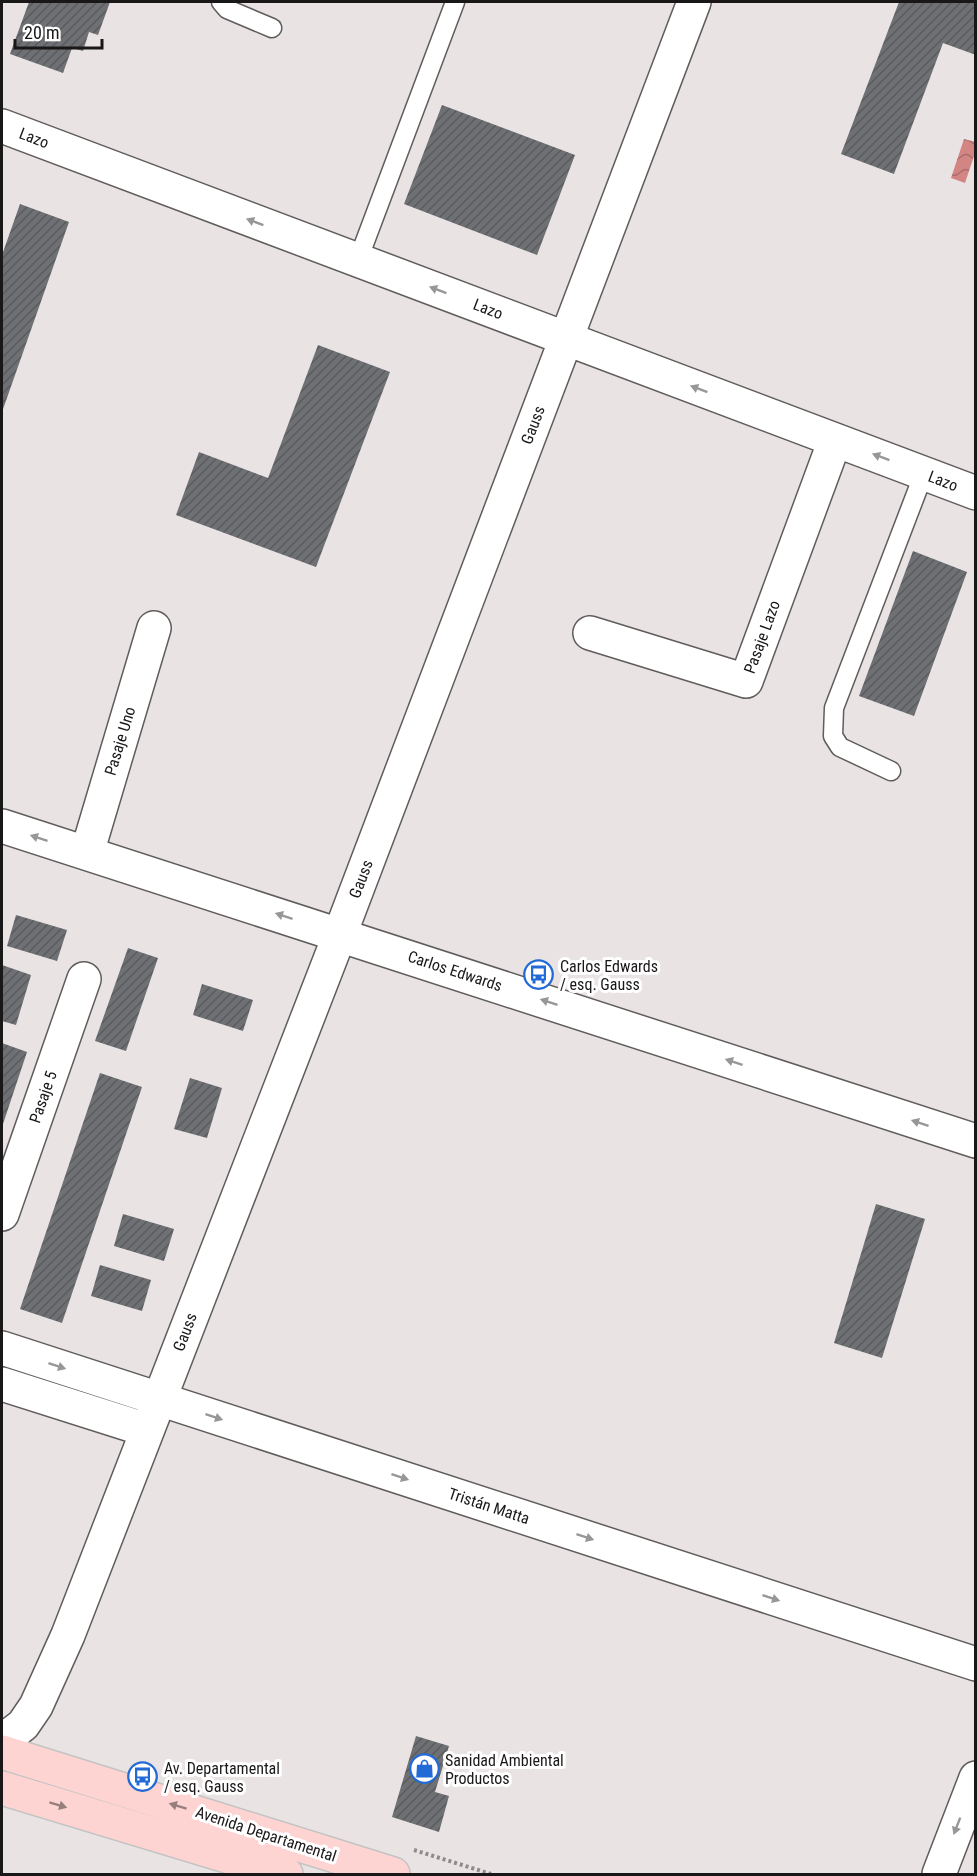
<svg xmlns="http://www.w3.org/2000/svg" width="977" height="1876" viewBox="0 0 977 1876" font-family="'Roboto Condensed',sans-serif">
<defs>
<pattern id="water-waves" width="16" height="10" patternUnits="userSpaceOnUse" patternTransform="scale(1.5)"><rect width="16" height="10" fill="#d38584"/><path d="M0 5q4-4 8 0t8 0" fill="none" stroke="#aa6c6b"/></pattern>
<pattern id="building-hatch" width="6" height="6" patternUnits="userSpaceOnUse" patternTransform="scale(1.5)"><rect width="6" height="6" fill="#6e7074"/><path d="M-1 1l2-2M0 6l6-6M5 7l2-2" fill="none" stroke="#5a5b5e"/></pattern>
</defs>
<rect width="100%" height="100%" fill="#e9e3e3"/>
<!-- water -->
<path fill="url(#water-waves)" d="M964,139L976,142L975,153L965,183L951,178Z"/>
<!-- building -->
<path fill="url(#building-hatch)" d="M29,2H110L98,35L89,32L83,51L72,48L63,73L10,54Z
M899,2H976V55L943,43L894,174L841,154Z
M442,105L575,155L537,255L404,204Z
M20,204L69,222L2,412V255Z
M318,345L390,372L316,567L176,515L199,452L268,478Z
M913,551L967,572L914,716L859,696Z
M16,915L67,930L57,961L7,946Z
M128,948L158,958L126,1051L95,1041Z
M2,965L31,975L16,1025L2,1021Z
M202,984L253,1000L243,1031L193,1015Z
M2,1043L27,1052L2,1127Z
M100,1073L142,1087L62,1323L20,1309Z
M190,1078L222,1088L207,1138L174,1129Z
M876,1204L925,1219L882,1358L834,1343Z
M123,1214L174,1229L164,1261L114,1246Z
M100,1265L151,1280L142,1311L91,1296Z
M416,1736L449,1746L435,1792L449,1796L439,1832L392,1817Z"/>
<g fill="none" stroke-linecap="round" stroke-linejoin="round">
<defs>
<path id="lane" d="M221,2L227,9L272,28
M358,260L455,2
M891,771L840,747L833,736L834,708L924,473"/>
<path id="street" d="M2,126L976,493
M590,633L746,681L835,440
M2,826L976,1141
M87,853L154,628
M2,1214L84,979
M2,1348L976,1664
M2,1384L147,1430
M939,1874L976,1778"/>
<path id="secondary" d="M2,1741L23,1725L36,1706L68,1635L340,934L694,2"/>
<path id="primary" d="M2,1752L393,1874
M2,1788L286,1874"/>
</defs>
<!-- lane casing -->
<use href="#lane" stroke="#615c5c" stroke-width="21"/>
<!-- street casing -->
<use href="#street" stroke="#615c5c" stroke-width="36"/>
<!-- secondary casing -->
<use href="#secondary" stroke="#615c5c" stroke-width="36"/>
<!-- primary casing -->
<use href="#primary" stroke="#c3c3c3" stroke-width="36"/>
<!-- path -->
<path stroke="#8f8b8b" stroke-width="4" stroke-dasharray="3 3" stroke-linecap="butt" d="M414,1850L491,1874"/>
<!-- lane -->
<use href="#lane" stroke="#fff" stroke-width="18"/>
<!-- street -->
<use href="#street" stroke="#fff" stroke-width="33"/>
<!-- secondary -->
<use href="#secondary" stroke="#fff" stroke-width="33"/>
<!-- primary -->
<use href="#primary" stroke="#fed4d3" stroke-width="33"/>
</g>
<!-- one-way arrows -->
<defs><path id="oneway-solid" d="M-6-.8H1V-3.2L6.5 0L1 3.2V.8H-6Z" transform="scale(1.5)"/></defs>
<g fill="#989797">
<use href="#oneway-solid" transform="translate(255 222) rotate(-159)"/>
<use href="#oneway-solid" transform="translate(438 290) rotate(-159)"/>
<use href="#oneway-solid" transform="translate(699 389) rotate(-159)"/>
<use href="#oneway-solid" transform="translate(881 457) rotate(-159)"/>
<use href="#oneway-solid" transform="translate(39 838) rotate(-162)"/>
<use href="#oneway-solid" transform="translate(284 916) rotate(-162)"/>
<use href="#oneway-solid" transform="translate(549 1002) rotate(-162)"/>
<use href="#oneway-solid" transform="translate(734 1062) rotate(-162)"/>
<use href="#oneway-solid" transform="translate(920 1123) rotate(-162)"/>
<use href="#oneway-solid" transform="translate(57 1366) rotate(18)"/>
<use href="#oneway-solid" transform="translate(214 1417) rotate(18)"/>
<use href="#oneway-solid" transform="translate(400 1477) rotate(18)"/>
<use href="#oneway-solid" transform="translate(585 1537) rotate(18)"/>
<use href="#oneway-solid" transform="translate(771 1598) rotate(18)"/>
<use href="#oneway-solid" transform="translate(957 1826) rotate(111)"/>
</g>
<g fill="#977f7e">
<use href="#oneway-solid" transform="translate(58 1805) rotate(17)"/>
<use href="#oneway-solid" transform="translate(178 1806) rotate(-163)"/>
</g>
<!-- icons -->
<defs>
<symbol id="bus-ring" viewBox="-11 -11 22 22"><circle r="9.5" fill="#fff" stroke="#226bd6" stroke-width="1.5"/><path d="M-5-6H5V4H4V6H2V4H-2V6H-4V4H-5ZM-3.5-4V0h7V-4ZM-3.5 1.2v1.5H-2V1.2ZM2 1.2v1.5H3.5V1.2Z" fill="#226bd6"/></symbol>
<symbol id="shop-ring" viewBox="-11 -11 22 22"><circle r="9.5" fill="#fff" stroke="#226bd6" stroke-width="1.5"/><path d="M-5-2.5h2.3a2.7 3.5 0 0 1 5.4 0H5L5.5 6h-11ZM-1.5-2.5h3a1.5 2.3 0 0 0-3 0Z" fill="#226bd6"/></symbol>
</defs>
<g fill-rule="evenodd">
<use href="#bus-ring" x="522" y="958" width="33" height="33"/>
<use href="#shop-ring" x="408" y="1752" width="33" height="33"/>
<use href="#bus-ring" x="126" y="1760" width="33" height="33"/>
</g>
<g text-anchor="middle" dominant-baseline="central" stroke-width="6" stroke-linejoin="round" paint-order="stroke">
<!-- street labels -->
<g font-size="16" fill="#191717" stroke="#fff">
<text transform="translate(34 138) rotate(21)">Lazo</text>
<text transform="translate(488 309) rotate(21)">Lazo</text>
<text transform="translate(533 425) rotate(-69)">Gauss</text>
<text transform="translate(943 481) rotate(21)">Lazo</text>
<text transform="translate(762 637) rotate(-70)">Pasaje Lazo</text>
<text transform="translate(120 741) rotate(-73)">Pasaje Uno</text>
<text transform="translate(361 879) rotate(-69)">Gauss</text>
<text transform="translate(455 971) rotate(18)">Carlos Edwards</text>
<text transform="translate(43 1097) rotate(-71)">Pasaje 5</text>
<text transform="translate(185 1332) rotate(-69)">Gauss</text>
<text transform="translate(489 1506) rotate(18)">Tristán Matta</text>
<text transform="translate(266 1834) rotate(18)">Avenida Departamental</text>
</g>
<!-- poi labels -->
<g font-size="16" fill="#191717" stroke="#fff" text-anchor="start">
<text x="560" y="966">Carlos Edwards<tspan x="560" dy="18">/ esq. Gauss</tspan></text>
<text x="445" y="1760">Sanidad Ambiental<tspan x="445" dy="18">Productos</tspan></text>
<text x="164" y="1768">Av. Departamental<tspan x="164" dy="18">/ esq. Gauss</tspan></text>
</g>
</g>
<!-- border -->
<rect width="977" height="1876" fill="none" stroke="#191717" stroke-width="6"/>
<!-- scale -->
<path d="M15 39v9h87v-9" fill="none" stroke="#191717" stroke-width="3"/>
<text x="24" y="39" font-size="18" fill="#191717" stroke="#ffffff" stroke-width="4.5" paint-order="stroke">20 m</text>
</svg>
